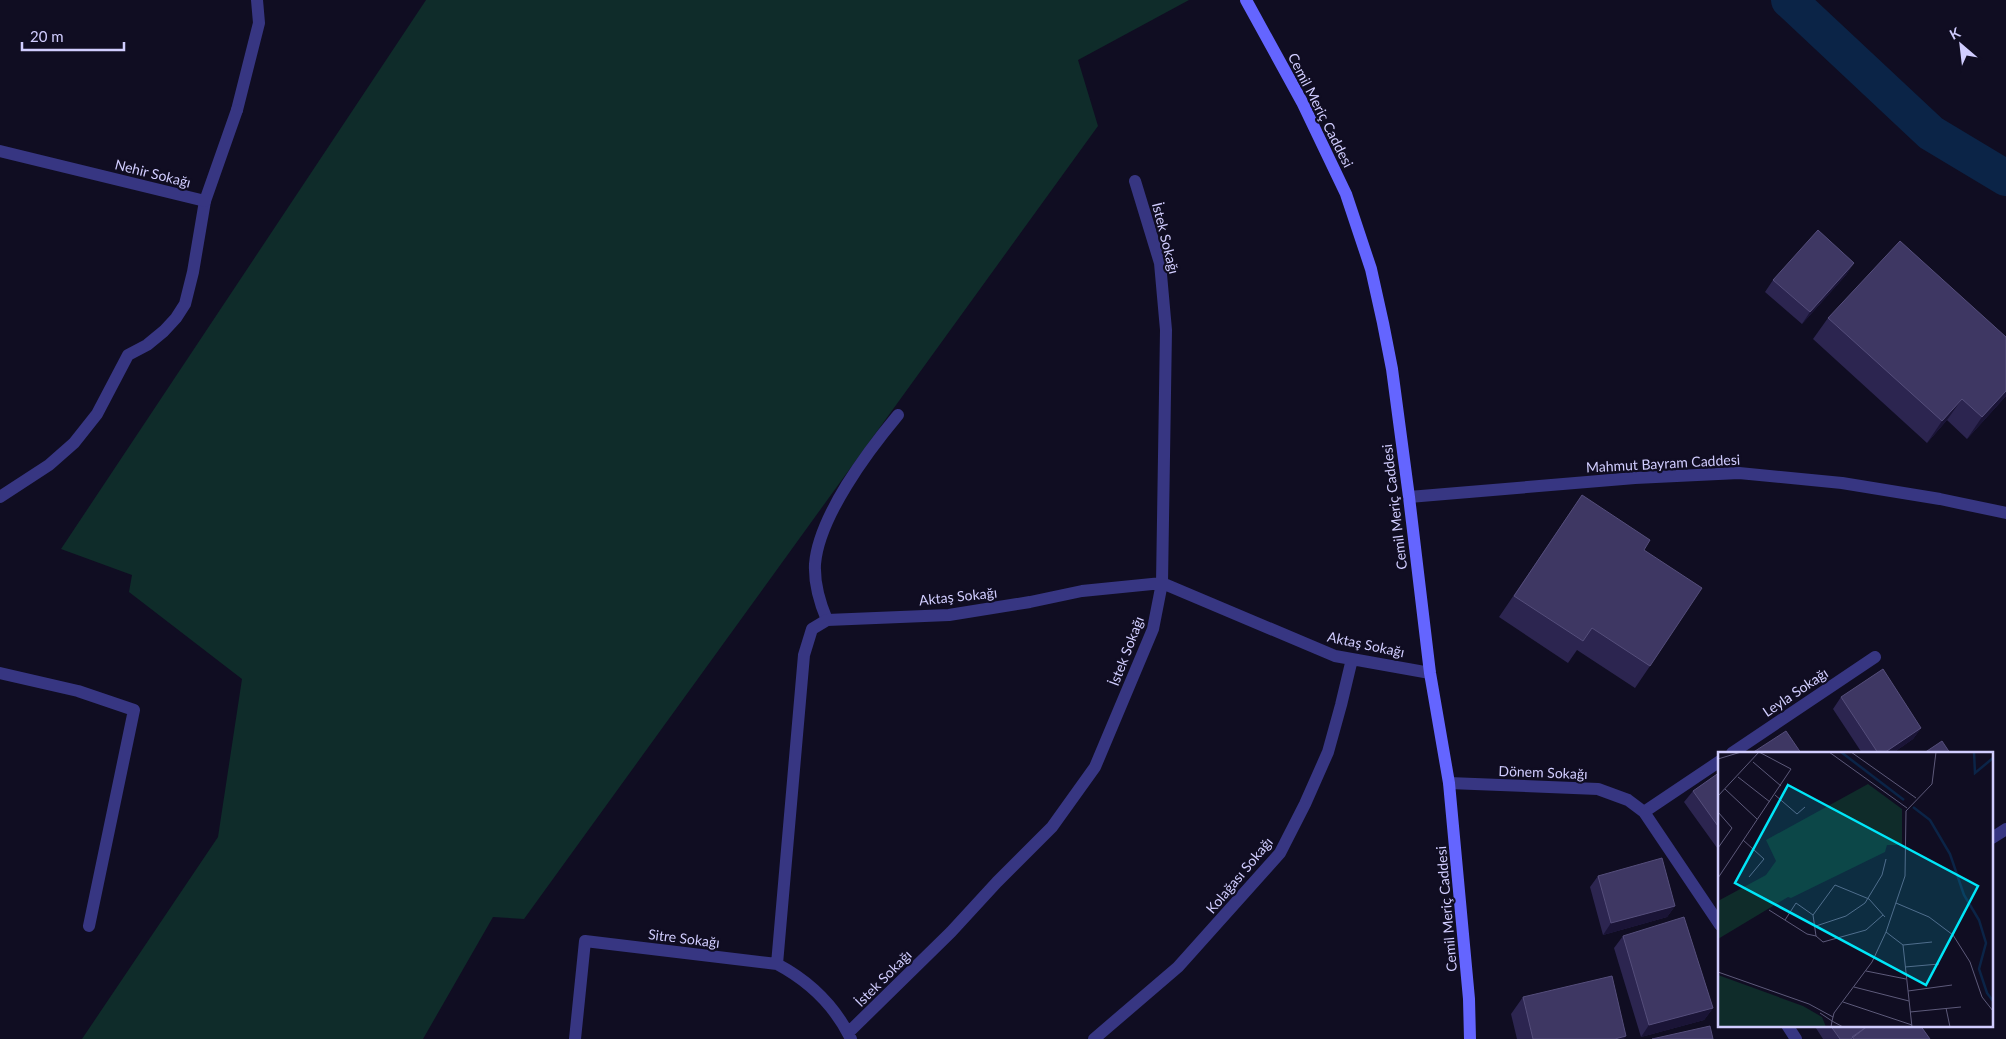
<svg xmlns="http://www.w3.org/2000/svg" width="2006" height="1039" viewBox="0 0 2006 1039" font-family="Lato,sans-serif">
<rect width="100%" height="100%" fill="#100d22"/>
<!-- green -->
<path fill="#0f2c2a" d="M426,0H1189L1078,60L1098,126L524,919L493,917L423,1039H82L218,837L242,679L129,592L132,575L61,549Z"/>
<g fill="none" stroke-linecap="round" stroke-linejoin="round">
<!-- canal -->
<path stroke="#0b2447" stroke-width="36" d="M1789,0L1931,133L2006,178"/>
<!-- service -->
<path stroke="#373682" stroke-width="12" d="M237,110L259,23L257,0
M0,497L49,465L74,443L97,414L128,355L147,345L164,331L176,318L185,304L193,272L205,201
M827,620C819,601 814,584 815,564C819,516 868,451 898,415"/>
<!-- minor -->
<path stroke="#373682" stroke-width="12" d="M0,151L205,201L237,110
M0,673L78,691L134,710L89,926
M1732,753L1875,657
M1449,783L1598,789L1628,800L1644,812L1720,925
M1644,812L1720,761
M1992,838L2006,829
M777,964L804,655L812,629L827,620L949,615L1030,602L1082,591L1162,583L1335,656L1430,673
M1787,1025L1796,1039
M848,1033L951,932L997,882L1052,827L1095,767L1153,629L1162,583L1166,330L1160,263L1135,181
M575,1039L585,941L777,964C809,981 835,1006 851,1039
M1094,1039L1178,967L1280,853L1305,804L1328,752L1341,705L1352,659"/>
<!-- tertiary -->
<path stroke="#373682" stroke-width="12" d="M1409,497L1635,478L1739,473L1842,483L1940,499L2006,513"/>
<!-- secondary -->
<path stroke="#6465ff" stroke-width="12" d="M1246,0L1302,102L1346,194L1371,269L1383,323L1392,369L1409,497L1430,673L1449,783L1469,999L1470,1039"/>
</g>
<!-- wall -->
<path fill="#2c2550" d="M1854,263L1846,275L1802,324L1765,292L1773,280Z
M1828,318L2006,396L1967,439L1947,420L1927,443L1813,339Z
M1582,495L1644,550L1650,666L1635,688L1577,650L1568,663L1499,617Z
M1841,697L1921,728L1913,739L1893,753H1862L1833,709Z
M1720,772V852L1684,802L1693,791Z
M1598,876L1675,906L1667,917L1603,935L1590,887Z
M1623,936L1713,1008L1704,1020L1641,1037L1614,948Z
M1523,997L1624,1039H1517L1511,1014Z
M1814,1025H1920L1930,1039H1823Z"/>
<!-- shaded-wall -->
<path fill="#1a1436" d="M1854,263L1846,275L1802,324L1810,312Z
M2006,391V396L1967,439L1982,417Z
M1962,399L1947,420L1927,443L1942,421Z
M1921,728L1913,739L1893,753H1884Z
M1675,906L1667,917L1603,935L1611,923Z
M1713,1008L1704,1020L1641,1037L1649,1025Z
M1626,1036L1624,1039H1615Z"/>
<!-- building -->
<path fill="#3e3763" stroke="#554e7b" d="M1818,230L1854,263L1810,312L1773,280Z
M1900,241L2006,337V391L1982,417L1962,399L1942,421L1828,318Z
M1582,495L1650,540L1644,550L1702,588L1650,666L1592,628L1583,641L1514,596Z
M1883,669L1921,728L1884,753H1878L1841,697Z
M1786,731L1801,753H1752Z
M1942,741L1950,753H1924Z
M1720,772V829L1693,791Z
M1662,858L1675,906L1611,923L1598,876Z
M1684,917L1713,1008L1649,1025L1623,936Z
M1612,976L1626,1036L1615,1039H1533L1523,997Z
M1830,1025H1869L1851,1039H1840Z
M1869,1025H1920L1930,1039H1854L1852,1037Z
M1710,1026L1713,1039H1652Z"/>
<g text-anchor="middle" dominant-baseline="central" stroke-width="4.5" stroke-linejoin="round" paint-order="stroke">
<!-- street labels -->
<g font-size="14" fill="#d1cdff" stroke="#100d22">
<text transform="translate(1321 110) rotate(63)">Cemil Meriç Caddesi</text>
<text transform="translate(153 173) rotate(14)">Nehir Sokağı</text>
<text transform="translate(1166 238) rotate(76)">İstek Sokağı</text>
<text transform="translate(1663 463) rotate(-3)">Mahmut Bayram Caddesi</text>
<text transform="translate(1394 507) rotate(-97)">Cemil Meriç Caddesi</text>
<text transform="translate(958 596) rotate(-6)">Aktaş Sokağı</text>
<text transform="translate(1366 644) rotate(12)">Aktaş Sokağı</text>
<text transform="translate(1126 651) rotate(-69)">İstek Sokağı</text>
<text transform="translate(1795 692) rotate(-34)">Leyla Sokağı</text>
<text transform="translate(1543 772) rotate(2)">Dönem Sokağı</text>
<text transform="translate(1239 875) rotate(-50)">Kolağası Sokağı</text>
<text transform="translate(1446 909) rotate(-95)">Cemil Meriç Caddesi</text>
<text transform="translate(684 938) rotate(7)">Sitre Sokağı</text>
<text transform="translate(883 978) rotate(-45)">İstek Sokağı</text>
</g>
</g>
<!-- overview -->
<g transform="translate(1718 752)">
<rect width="275" height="275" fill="#100d22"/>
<path d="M150,32L184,57V93H169L167,100L73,146L70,145L0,187V149L48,123L58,109L48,88ZM0,223L85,254L104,265L108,275H0Z" fill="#0f2c2a"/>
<path fill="none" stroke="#0b2447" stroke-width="2.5" d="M123,0L186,48M256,0L257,21L275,6M195,55L212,68L232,102L246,143L261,168L268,191L261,217L269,241L275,249"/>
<path fill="none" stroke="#5d5a7a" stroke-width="1" d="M111,0L189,56M133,0L198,46M0,7L23,0M35,10L63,34M20,25L52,50M7,37L39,67M57,43L79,62L87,55M0,44L41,0M0,60L14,76L0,96M25,88L46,107L31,125M0,126L73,17L41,0M178,151L211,165L235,183L252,210L264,245L275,259M51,158L89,182L98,184M95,163L117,133L151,147L167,165M67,168L78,151L95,163L98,184L105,190L148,178L165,163M98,174L128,164L147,151L164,123L168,107M168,180L185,193L194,275M185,193L214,190M187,215L221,212M148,219L188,227M0,220L91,252L115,265M136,235L191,249M190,239L234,233M125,250L194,273M228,256L232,275M192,260L243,255M102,261L114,269L113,275M125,275L114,269L116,261L154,210L168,180L187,124L188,59L214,32L218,0"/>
<path fill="#00e6f8" fill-opacity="0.15" stroke="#00e6f8" stroke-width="2.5" d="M70,33L260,134L208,233L17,131Z"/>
<rect width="275" height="275" fill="none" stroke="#d1cdff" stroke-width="2.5"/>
</g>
<!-- north arrow -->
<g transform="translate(1961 45) rotate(332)" stroke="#100d22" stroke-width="4" paint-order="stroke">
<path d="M0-4L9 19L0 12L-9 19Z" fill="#d1cdff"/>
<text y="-8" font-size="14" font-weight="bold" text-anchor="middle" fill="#d1cdff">K</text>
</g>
<!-- scale -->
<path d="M22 42v8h102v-8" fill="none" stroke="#d1cdff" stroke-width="2.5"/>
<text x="30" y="42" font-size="15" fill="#d1cdff" stroke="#100d22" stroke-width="4" paint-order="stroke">20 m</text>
</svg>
